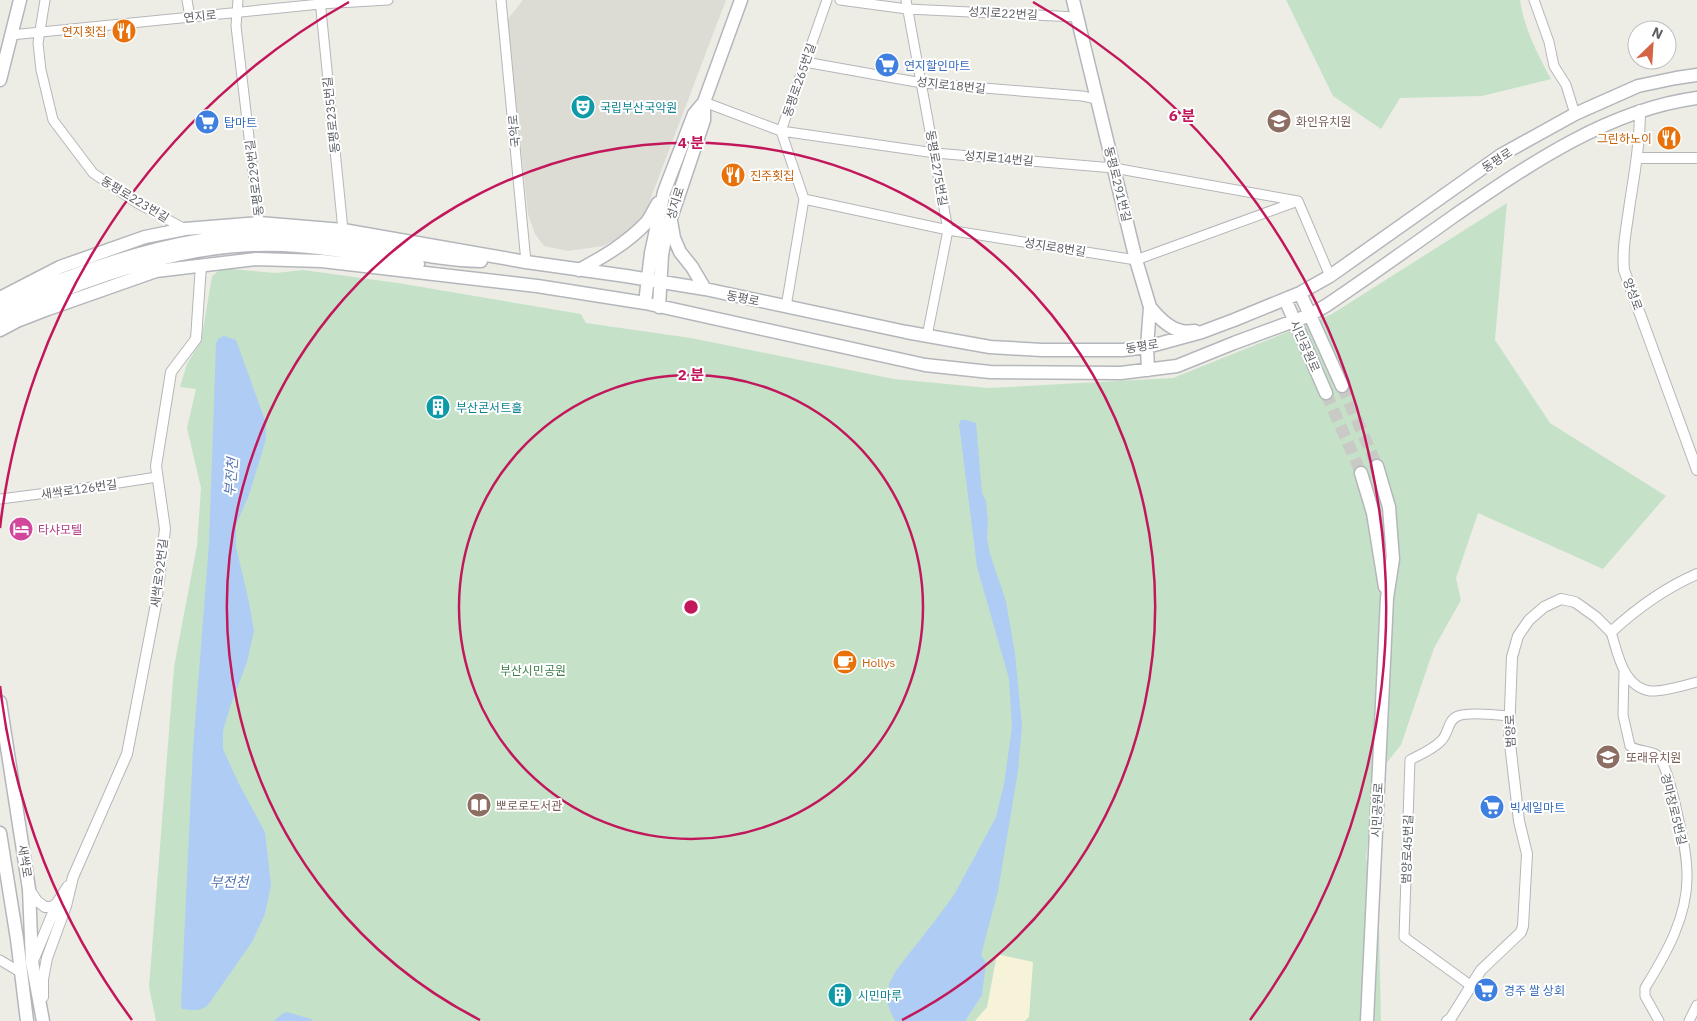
<svg xmlns="http://www.w3.org/2000/svg" width="1697" height="1021" viewBox="0 0 1697 1021" font-family="'IBM Plex Sans','Noto Sans KR',sans-serif">
<rect width="100%" height="100%" fill="#edede6"/>
<!-- education -->
<path fill="#dddcd4" d="M523,0H726L644,216L621,237L603,246L568,251L544,246L535,234L528,214L507,20Z"/>
<!-- green -->
<path fill="#c5e2c9" d="M1286,0H1520C1524,28 1538,55 1551,79L1482,96L1400,98L1381,129L1333,96Z
M1507,203L1495,340L1550,423L1666,496L1603,569L1478,513L1456,578L1461,600L1434,648L1401,745L1375,777L1366,859L1378,879L1381,1021H156L149,987L174,667L197,545L201,488L187,428L196,389L180,387L187,364L201,341L212,276L222,268L275,273L303,270L398,283L581,314L586,323L691,338L894,379L989,388L1173,378L1332,314Z"/>
<!-- sand -->
<path fill="#f6f3d8" d="M997,954L1033,962L1029,1017L1025,1021H975L987,1007Z"/>
<!-- water -->
<path fill="#afccf4" d="M224,336L236,340L266,423V439L249,495L236,525V547L249,602L254,631L247,662L230,707L223,731V749L239,784L265,832L271,885L265,914L252,942L208,1005C200,1012 192,1010 182,1009L181,1005L193,748L209,543L216,343L219,338Z
M961,420H967L976,423L982,493L986,501L988,522L987,538L990,554L1006,601L1015,654L1022,726L1018,771L998,891L981,955L986,963L982,995L965,1021H895L891,1013L887,1002L889,984L897,969L934,922L954,895L996,817L1004,784L1012,727L1009,679L977,567L959,424Z
M287,1012L311,1019L313,1021H274L282,1014Z"/>
<g fill="none" stroke-linecap="round" stroke-linejoin="round">
<!-- secondary-tunnel -->
<path stroke="#c9cac6" stroke-width="12" stroke-dasharray="12 6" stroke-linecap="butt" d="M1342,386L1377,466
M1326,393L1361,473"/>
<defs>
<path id="minor" d="M45,0L38,43L41,70L53,120L93,173L137,203L185,229
M187,0L190,17
M238,0L236,26L259,223
M320,0L343,230
M501,0L526,262
M840,0L907,9L1077,17
M906,0L948,230L927,336
M1534,0L1549,42L1554,66L1566,85L1575,114
M11,35L320,4L388,0
M805,62L922,83L1082,96L1097,99
M704,102L781,131L935,153L1114,168L1298,201
M804,199L948,230L1136,260L1298,201
M1298,201L1330,276
M786,307L804,199L781,131L827,0
M0,499L86,488L157,477
M1611,632C1618,654 1623,687 1650,691C1660,692 1686,685 1697,682
M1624,672L1623,715L1630,746C1638,752 1651,750 1658,756C1666,764 1672,792 1675,803C1680,826 1687,851 1687,875C1688,916 1666,954 1645,988V996L1659,1021
M0,960L20,972
M1470,985L1404,937L1410,760C1421,754 1432,750 1441,741C1449,734 1447,720 1458,716C1466,712 1499,715 1509,716
M1689,1021L1697,1005"/>
<path id="tertiary" d="M1640,110C1640,141 1635,171 1630,202C1627,226 1622,246 1624,270L1697,470
M1637,158H1697
M29,889L37,901L45,907H52L57,903
M33,961L57,903L68,886
M43,997V979L47,958L66,906L73,877L127,754L156,604L165,529L156,466L171,372L196,339L201,265
M1447,1021L1451,1018L1481,970L1521,932L1523,926L1527,854L1519,821L1509,735L1512,657L1518,636L1529,620L1544,607L1561,599L1575,602L1596,617L1611,632C1637,608 1665,588 1697,574"/>
<path id="secondary" d="M1073,0L1136,260L1150,307L1147,347L1148,370
M0,80L20,0
M671,221L674,238L680,252L692,267L705,289
M579,270C603,257 627,243 646,223C651,217 654,209 658,203
M1300,293L1342,386
M0,298L60,267L145,237L185,229L259,223L343,230L526,262L626,276L705,289L906,332L990,347L1042,350H1123L1147,347L1202,332L1234,320L1300,293L1330,276L1501,155L1575,114L1638,86L1676,78L1697,75
M1285,299L1326,393
M645,303L651,253L664,192L694,114L704,102L741,0
M0,307C26,292 55,282 83,272C164,243 241,226 328,238C379,245 430,260 481,261
M659,307L662,255L666,233L704,120V102
M1150,307C1158,317 1170,329 1182,331C1186,332 1191,331 1195,331
M0,319C26,305 52,295 80,284C145,260 213,242 283,245C329,247 373,257 418,264
M0,330L17,321L48,309L156,271L256,259L322,261L537,286L645,303L925,365L990,372L1121,373L1177,366L1234,343L1310,315L1327,305C1370,276 1412,246 1454,216C1527,166 1607,110 1697,98
M1361,473L1373,513L1385,587
M0,702L29,889L32,962L43,1021
M0,833L17,939L27,1021
M1367,1021L1387,598L1393,559L1389,507L1377,466"/>
</defs>
<!-- minor casing -->
<use href="#minor" stroke="#b6b6ba" stroke-width="11"/>
<!-- tertiary casing -->
<use href="#tertiary" stroke="#b6b6ba" stroke-width="12"/>
<!-- secondary casing -->
<use href="#secondary" stroke="#b4b6bb" stroke-width="15"/>
<!-- minor -->
<use href="#minor" stroke="#fff" stroke-width="9"/>
<!-- tertiary -->
<use href="#tertiary" stroke="#fff" stroke-width="10"/>
<!-- secondary -->
<use href="#secondary" stroke="#fff" stroke-width="12"/>
</g>
<!-- distance rings -->
<g fill="none" stroke="#c2185b" stroke-width="2.5">
<circle cx="691" cy="607" r="232"/>
<path d="M480 1020A464 464 0 1 1 902 1020"/>
<path d="M132 1020A695 695 0 0 1 0 686M0 528A695 695 0 0 1 349 2M1033 2A695 695 0 0 1 1250 1020"/>
</g>
<!-- icons -->
<defs>
<symbol id="restaurant-disc" viewBox="-11 -11 22 22"><circle r="9.5" fill="#e8710a" stroke="#fff"/><path d="M-5-6h1v4h1v-4h1v4h1v-4h1v5L-1.5 .5V6h-2V.5L-5-1ZM5-6V6H3V1.5H1.5Q1.5-4 5-6Z" fill="#fff"/></symbol>
<symbol id="supermarket-disc" viewBox="-11 -11 22 22"><circle r="9.5" fill="#3f7fe0" stroke="#fff"/><path d="M-6-5.5h2.5l.6 2H6L4.5 2H-2.5L-4.4-4H-6ZM-1.5 3.2a1.3 1.3 0 1 0 .1 0ZM3 3.2a1.3 1.3 0 1 0 .1 0Z" fill="#fff"/></symbol>
<symbol id="theatre-disc" viewBox="-11 -11 22 22"><circle r="9.5" fill="#0f9aa8" stroke="#fff"/><path d="M-5-5.5Q0-4 5-5.5V0Q5 5 0 6Q-5 5-5 0ZM-3.3-2.5H-1v1.5H-3.3ZM1-2.5H3.3v1.5H1ZM-2.8 1Q0 5.5 2.8 1Z" fill="#fff"/></symbol>
<symbol id="school-disc" viewBox="-11 -11 22 22"><circle r="9.5" fill="#8d6e63" stroke="#fff"/><path d="M0-5L7-2L0 1L-7-2ZM-4 1L0 2.5L4 1V4Q0 6-4 4Z" fill="#fff"/></symbol>
<symbol id="building-disc" viewBox="-11 -11 22 22"><circle r="9.5" fill="#0f9aa8" stroke="#fff"/><path d="M-4-6H4V6H1V3H-1V6H-4ZM-2.5-4.3h1.7v1.8h-1.7ZM.8-4.3h1.7v1.8H.8ZM-2.5-1h1.7V.8h-1.7ZM.8-1h1.7V.8H.8Z" fill="#fff"/></symbol>
<symbol id="hotel-disc" viewBox="-11 -11 22 22"><circle r="9.5" fill="#d1479c" stroke="#fff"/><path d="M-6-4.5h1.5V1H6V5H4.5V3h-9V5H-6ZM-4 0a1.8 1.8 0 1 1 3.6 0ZM.5 0V-2.5h3Q6-2.5 6 0Z" fill="#fff"/></symbol>
<symbol id="cafe-disc" viewBox="-11 -11 22 22"><circle r="9.5" fill="#e8710a" stroke="#fff"/><path d="M-5.5-4.5H6V0H3Q3 3.5 0 3.5H-2.5Q-5.5 3.5-5.5 0ZM3-3.2v2h1.7v-2ZM-6 4.5H4V6H-6Z" fill="#fff"/></symbol>
<symbol id="library-disc" viewBox="-11 -11 22 22"><circle r="9.5" fill="#8d6e63" stroke="#fff"/><path d="M-6-4Q-3-5.5-.7-3.5V5Q-3 3-6 4ZM6-4Q3-5.5 .7-3.5V5Q3 3 6 4Z" fill="#fff"/></symbol>
</defs>
<g fill-rule="evenodd">
<use href="#restaurant-disc" x="110" y="17" width="28" height="28"/>
<use href="#supermarket-disc" x="873" y="51" width="28" height="28"/>
<use href="#theatre-disc" x="569" y="93" width="28" height="28"/>
<use href="#school-disc" x="1265" y="107" width="28" height="28"/>
<use href="#supermarket-disc" x="193" y="108" width="28" height="28"/>
<use href="#restaurant-disc" x="1655" y="124" width="28" height="28"/>
<use href="#restaurant-disc" x="719" y="161" width="28" height="28"/>
<use href="#building-disc" x="424" y="393" width="28" height="28"/>
<use href="#hotel-disc" x="7" y="515" width="28" height="28"/>
<use href="#cafe-disc" x="831" y="648" width="28" height="28"/>
<use href="#school-disc" x="1594" y="743" width="28" height="28"/>
<use href="#library-disc" x="465" y="791" width="28" height="28"/>
<use href="#supermarket-disc" x="1478" y="793" width="28" height="28"/>
<use href="#supermarket-disc" x="1472" y="976" width="28" height="28"/>
<use href="#building-disc" x="826" y="981" width="28" height="28"/>
</g>
<g text-anchor="middle" dominant-baseline="central" stroke-width="4" stroke-linejoin="round" paint-order="stroke">
<!-- street labels -->
<g font-size="12" fill="#5d5f64" stroke="#fff">
<text transform="translate(1003 13) rotate(3)">성지로22번길</text>
<text transform="translate(200 16) rotate(-6)">연지로</text>
<text transform="translate(799 80) rotate(-71)">동평로265번길</text>
<text transform="translate(951 85) rotate(6)">성지로18번길</text>
<text transform="translate(331 115) rotate(-96)">동평로235번길</text>
<text transform="translate(514 131) rotate(-96)">국악로</text>
<text transform="translate(999 158) rotate(5)">성지로14번길</text>
<text transform="translate(1497 160) rotate(-33)">동평로</text>
<text transform="translate(937 168) rotate(80)">동평로275번길</text>
<text transform="translate(254 178) rotate(-97)">동평로229번길</text>
<text transform="translate(1118 184) rotate(76)">동평로291번길</text>
<text transform="translate(135 199) rotate(31)">동평로223번길</text>
<text transform="translate(675 203) rotate(-73)">성지로</text>
<text transform="translate(1055 247) rotate(9)">성지로8번길</text>
<text transform="translate(1633 294) rotate(70)">양성로</text>
<text transform="translate(743 298) rotate(12)">동평로</text>
<text transform="translate(1142 346) rotate(-9)">동평로</text>
<text transform="translate(1305 346) rotate(66)">시민공원로</text>
<text transform="translate(79 489) rotate(-8)">새싹로126번길</text>
<text transform="translate(159 573) rotate(-83)">새싹로92번길</text>
<text transform="translate(1510 731) rotate(-92)">범양로</text>
<text transform="translate(1674 809) rotate(76)">경마장로5번길</text>
<text transform="translate(1377 810) rotate(-87)">시민공원로</text>
<text transform="translate(1407 849) rotate(-88)">범양로45번길</text>
<text transform="translate(25 861) rotate(81)">새싹로</text>
</g>
<!-- food labels -->
<g font-size="12" fill="#c56008" stroke="#fff" text-anchor="end">
<text x="106" y="31">연지횟집</text>
<text x="1652" y="138">그린하노이</text>
<text x="750" y="175" text-anchor="start">진주횟집</text>
<text x="862" y="662" text-anchor="start">Hollys</text>
</g>
<!-- shop labels -->
<g font-size="12" fill="#366cbe" stroke="#fff" text-anchor="start">
<text x="904" y="65">연지할인마트</text>
<text x="224" y="122">탑마트</text>
<text x="1510" y="807">빅세일마트</text>
<text x="1504" y="990">경주 쌀 상회</text>
</g>
<!-- culture labels -->
<g font-size="12" fill="#0d838f" stroke="#fff" text-anchor="start">
<text x="600" y="107">국립부산국악원</text>
<text x="456" y="407">부산콘서트홀</text>
<text x="858" y="995">시민마루</text>
</g>
<!-- education labels -->
<g font-size="12" fill="#785e54" stroke="#fff" text-anchor="start">
<text x="1296" y="121">화인유치원</text>
<text x="1626" y="757">또래유치원</text>
<text x="496" y="805">뽀로로도서관</text>
</g>
<!-- hotel labels -->
<g font-size="12" fill="#b23c85" stroke="#fff" text-anchor="start">
<text x="38" y="529">타샤모텔</text>
</g>
<!-- park labels -->
<g font-size="12" fill="#40804c" stroke="#fff">
<text x="533" y="670">부산시민공원</text>
</g>
<!-- water labels -->
<g font-size="14" font-style="italic" fill="#5576b4" stroke="#fff">
<text transform="translate(231 477) rotate(-85)">부전천</text>
<text x="229" y="882">부전천</text>
</g>
</g>
<circle cx="691" cy="607" r="8" fill="#c2185b" stroke="#fff" stroke-width="2.5"/>
<g font-size="15" text-anchor="middle" font-weight="bold" fill="#c2185b" stroke="#fff" stroke-width="4" stroke-linejoin="round" paint-order="stroke">
<text x="1182" y="121">6 분</text>
<text x="691" y="148">4 분</text>
<text x="691" y="380">2 분</text>
</g>
<!-- north arrow -->
<g transform="translate(1652 45) rotate(25)"><circle r="24" fill="#ffffff" stroke="#bebfc1"/>
<path d="M0-4L9 19L0 12L-9 19Z" fill="#d36546"/>
<text y="-8" font-size="14" font-weight="bold" text-anchor="middle" fill="#5d5f64">N</text>
</g>
</svg>
